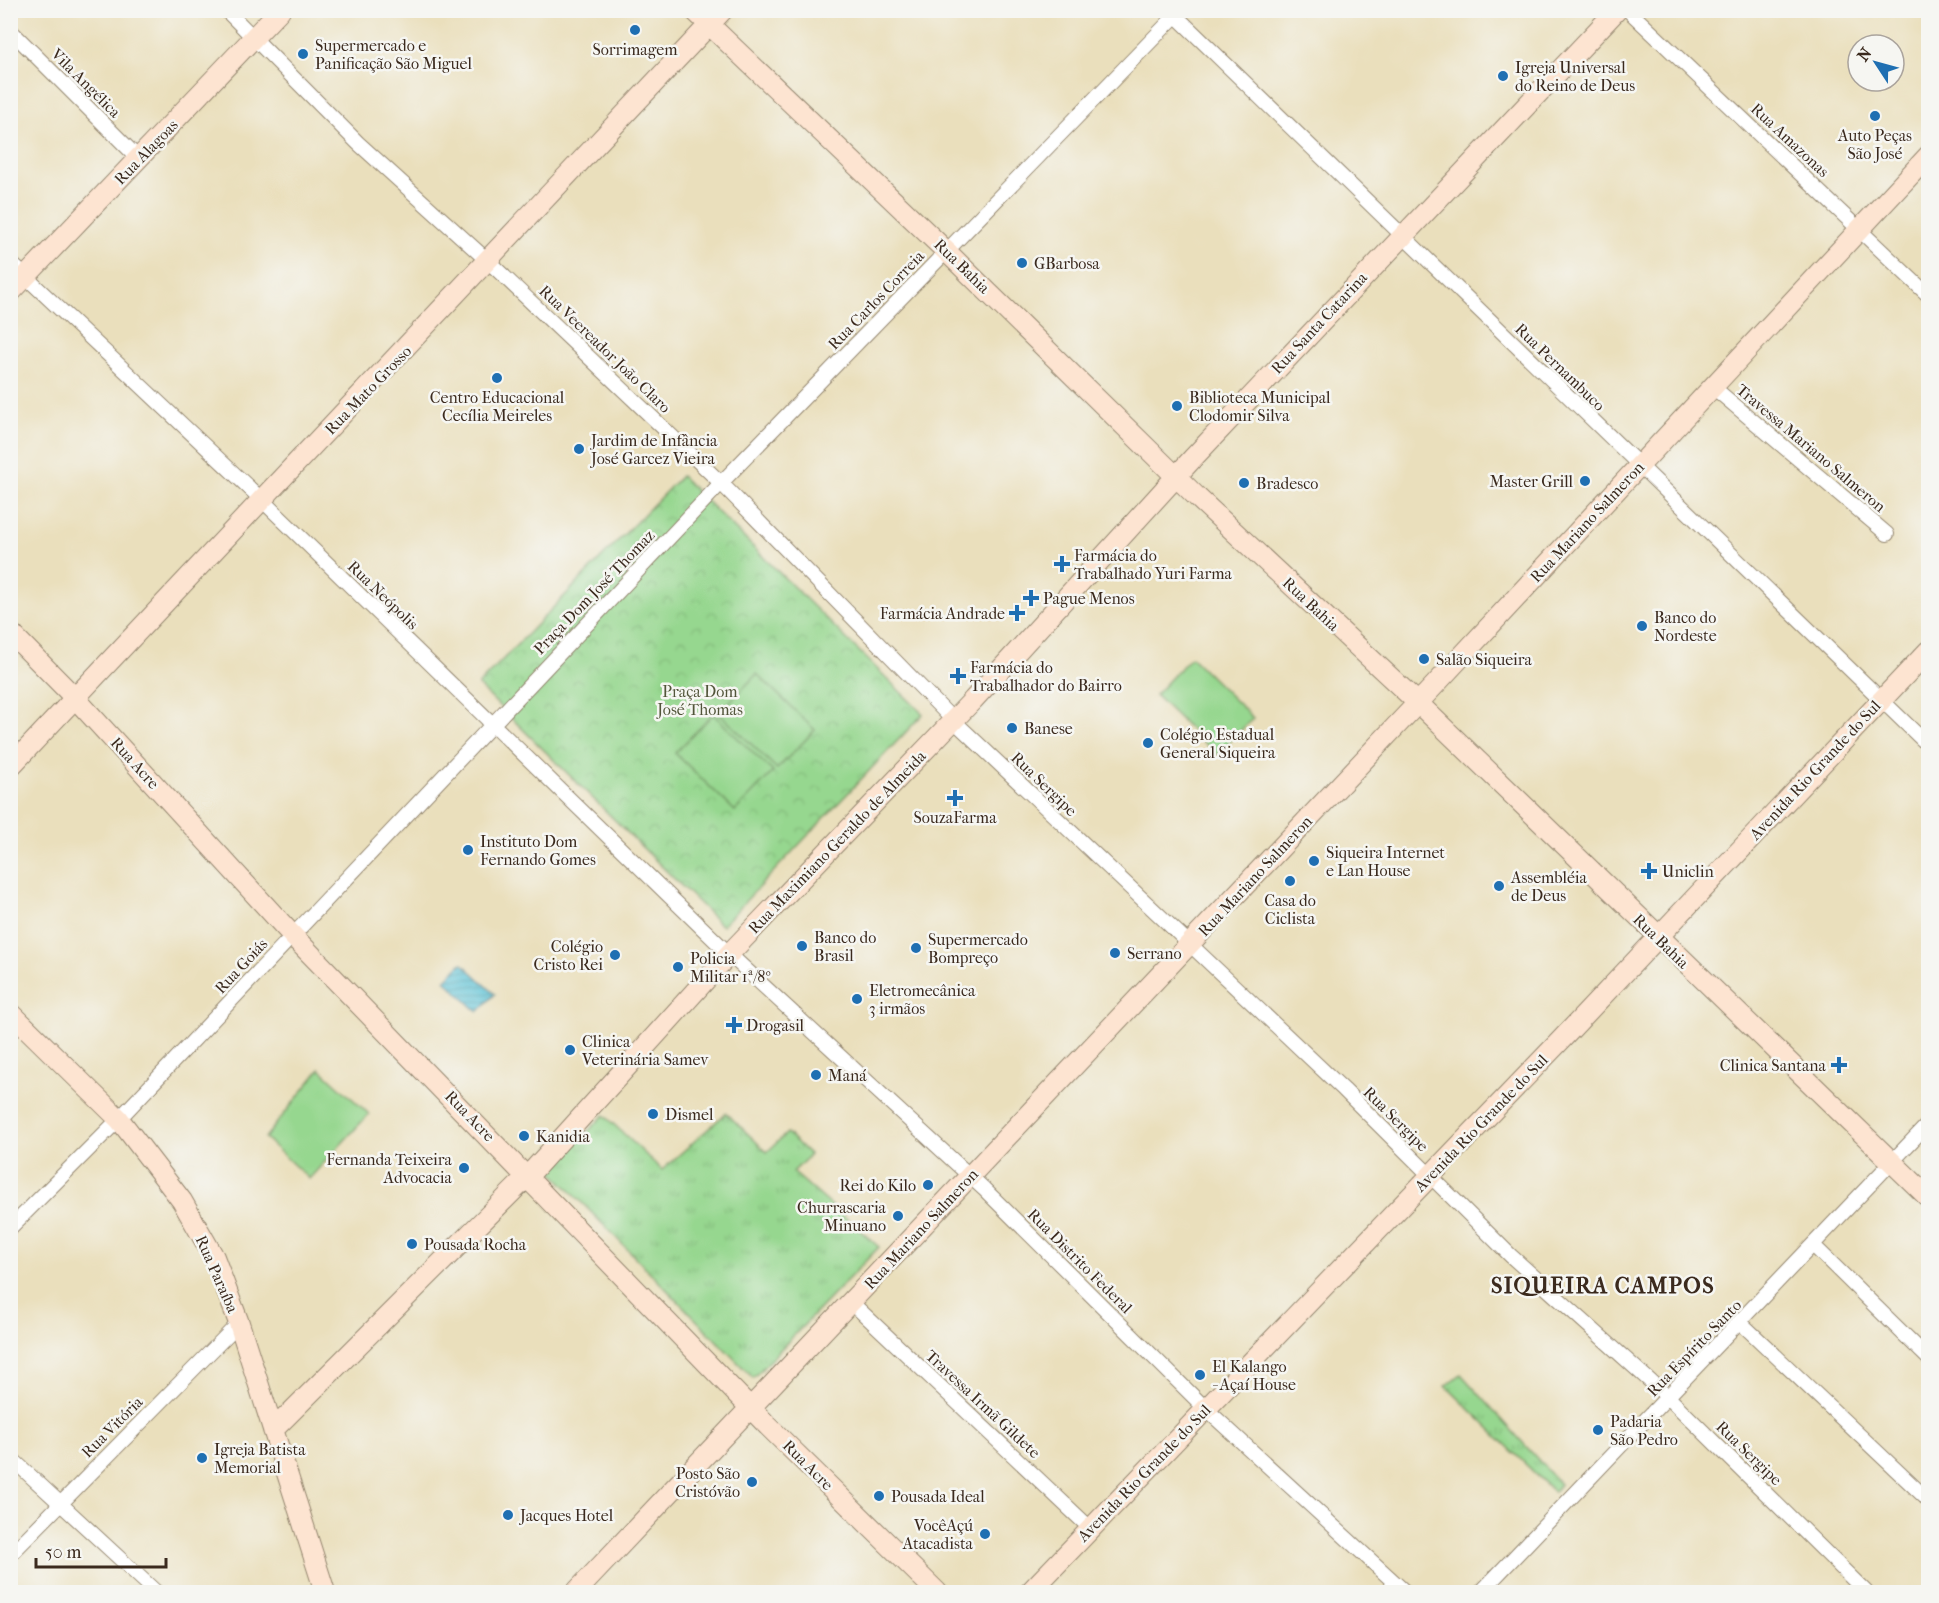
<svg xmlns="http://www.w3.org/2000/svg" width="1939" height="1603" viewBox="0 0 1939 1603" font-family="'IM FELL French Canon',serif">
<defs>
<pattern id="grass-tufts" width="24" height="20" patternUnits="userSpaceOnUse" patternTransform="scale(1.5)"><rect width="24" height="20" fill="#96d78f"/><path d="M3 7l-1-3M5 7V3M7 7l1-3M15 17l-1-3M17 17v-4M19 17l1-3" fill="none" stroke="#82b97b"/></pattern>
<pattern id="park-crowns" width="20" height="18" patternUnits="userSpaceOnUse" patternTransform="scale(1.5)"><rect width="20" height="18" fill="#96d78f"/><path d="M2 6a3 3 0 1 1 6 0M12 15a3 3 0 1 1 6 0" fill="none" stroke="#82b97b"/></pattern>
<pattern id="water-rules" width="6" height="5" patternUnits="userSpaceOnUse" patternTransform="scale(1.5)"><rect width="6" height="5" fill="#5bc3d7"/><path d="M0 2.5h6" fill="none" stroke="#4c9fae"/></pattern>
</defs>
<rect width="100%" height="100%" fill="#f6f6f2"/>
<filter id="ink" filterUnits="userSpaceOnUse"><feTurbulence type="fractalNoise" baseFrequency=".0167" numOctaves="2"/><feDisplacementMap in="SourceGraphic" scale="12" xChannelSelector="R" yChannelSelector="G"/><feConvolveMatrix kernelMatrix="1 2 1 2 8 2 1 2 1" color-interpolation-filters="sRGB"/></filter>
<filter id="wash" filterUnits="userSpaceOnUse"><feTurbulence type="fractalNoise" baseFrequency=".008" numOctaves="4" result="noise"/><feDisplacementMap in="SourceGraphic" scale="24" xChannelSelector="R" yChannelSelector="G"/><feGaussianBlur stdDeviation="1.35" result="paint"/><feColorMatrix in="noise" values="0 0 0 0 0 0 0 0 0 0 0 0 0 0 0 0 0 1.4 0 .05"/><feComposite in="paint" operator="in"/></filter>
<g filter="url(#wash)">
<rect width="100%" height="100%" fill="#eadfbc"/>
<!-- grass -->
<path fill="url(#grass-tufts)" stroke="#688056" stroke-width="1.5" d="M726,1113L767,1152L787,1133L810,1155L793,1172L879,1247L753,1378L550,1170L604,1115L662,1170Z
M1461,1374L1560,1484L1554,1492L1446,1386Z"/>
<!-- park -->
<path fill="url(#park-crowns)" stroke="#688056" stroke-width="1.5" d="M681,476L923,714L722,926L478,685Z"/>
<!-- pitch -->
<path fill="#96d78f" stroke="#688056" stroke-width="1.5" d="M1191,657L1253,718L1217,755L1155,695Z
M757,674L815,730L777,769L719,713Z
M713,714L773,772L735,811L675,753Z
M320,1069L369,1114L309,1179L265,1138Z"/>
<!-- water -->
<path fill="url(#water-rules)" stroke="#4b767a" stroke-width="1.5" d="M462,963L495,994L478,1012L445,980Z"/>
</g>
<g filter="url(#ink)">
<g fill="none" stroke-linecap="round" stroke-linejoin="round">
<defs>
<path id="street" d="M226,10L358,143L489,262L721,483L954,721L1344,1090L1511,1256L1669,1398L1866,1592
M1170,10L1928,745
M1628,10L1928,295
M10,30L139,159
M10,262L262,500L729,954L984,1189L1206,1409L1405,1592
M1713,387L1887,534
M10,1228L119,1119L721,483L1181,10
M1814,1246L1928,1358
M851,1302L1091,1529
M1741,1323L1928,1500
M10,1457L156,1592
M10,1555L239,1323
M1481,1592L1928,1124"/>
<path id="secondary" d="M694,10L946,251L1198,498L1418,703L1928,1197
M10,293L280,10
M10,632L76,699L293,936L768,1426L937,1592
M10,767L723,10
M10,1012L119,1119L182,1201L214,1257L239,1323L325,1592
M273,1430L528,1176L729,954L973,700L1193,458L1617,10
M576,1592L1432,688L1928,156
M1030,1592L1560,1041L1928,651"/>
</defs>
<!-- street casing -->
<use href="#street" stroke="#92846d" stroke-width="16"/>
<!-- secondary casing -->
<use href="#secondary" stroke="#92846d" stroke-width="22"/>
<!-- street -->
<use href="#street" stroke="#fff" stroke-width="14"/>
<!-- secondary -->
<use href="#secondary" stroke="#fde4d1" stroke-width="20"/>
</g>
</g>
<!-- markers -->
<g fill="#1f6fb2" stroke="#f6f6f2" stroke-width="2">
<circle cx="635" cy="30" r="6"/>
<circle cx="303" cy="54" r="6"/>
<circle cx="1503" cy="76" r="6"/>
<circle cx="1875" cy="116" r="6"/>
<circle cx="1022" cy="263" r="6"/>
<circle cx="497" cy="378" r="6"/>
<circle cx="1177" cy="406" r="6"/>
<circle cx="579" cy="449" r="6"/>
<circle cx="1585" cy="481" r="6"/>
<circle cx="1244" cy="483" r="6"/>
<path d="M1059 555h6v6h6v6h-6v6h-6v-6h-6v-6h6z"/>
<path d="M1028 589h6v6h6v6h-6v6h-6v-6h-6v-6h6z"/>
<path d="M1014 604h6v6h6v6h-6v6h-6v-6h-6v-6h6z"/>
<circle cx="1642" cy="626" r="6"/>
<circle cx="1424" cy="659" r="6"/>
<path d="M955 667h6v6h6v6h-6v6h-6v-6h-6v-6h6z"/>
<circle cx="1012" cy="728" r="6"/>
<circle cx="1148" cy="743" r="6"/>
<path d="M952 789h6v6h6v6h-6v6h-6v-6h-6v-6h6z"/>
<circle cx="468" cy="850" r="6"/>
<circle cx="1314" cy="861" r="6"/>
<path d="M1646 862h6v6h6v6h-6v6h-6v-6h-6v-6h6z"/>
<circle cx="1290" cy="881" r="6"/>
<circle cx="1499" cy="886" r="6"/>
<circle cx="802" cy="946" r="6"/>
<circle cx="916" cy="948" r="6"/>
<circle cx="1115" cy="953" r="6"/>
<circle cx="615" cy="955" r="6"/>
<circle cx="678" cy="967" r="6"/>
<circle cx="857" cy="999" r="6"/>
<path d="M731 1016h6v6h6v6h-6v6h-6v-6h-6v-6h6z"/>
<circle cx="570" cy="1050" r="6"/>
<path d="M1836 1056h6v6h6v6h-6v6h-6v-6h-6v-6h6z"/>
<circle cx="816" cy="1075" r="6"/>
<circle cx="653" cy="1114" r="6"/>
<circle cx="524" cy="1136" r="6"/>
<circle cx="464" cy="1168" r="6"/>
<circle cx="928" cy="1185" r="6"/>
<circle cx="898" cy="1216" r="6"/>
<circle cx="412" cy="1244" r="6"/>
<circle cx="1200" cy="1375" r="6"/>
<circle cx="1598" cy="1430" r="6"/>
<circle cx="202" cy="1458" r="6"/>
<circle cx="752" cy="1482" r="6"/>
<circle cx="879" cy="1496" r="6"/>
<circle cx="508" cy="1515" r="6"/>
<circle cx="985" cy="1534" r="6"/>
</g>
<g text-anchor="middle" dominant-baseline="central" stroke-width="5" stroke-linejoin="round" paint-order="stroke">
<!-- poi labels -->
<g font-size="16" fill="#3b2a1e" stroke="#f6f6f2" text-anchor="start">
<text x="315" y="45">Supermercado e<tspan x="315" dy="18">Panificação São Miguel</tspan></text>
<text x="635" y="49" text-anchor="middle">Sorrimagem</text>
<text x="1515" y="67">Igreja Universal<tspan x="1515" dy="18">do Reino de Deus</tspan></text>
<text x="1875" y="135" text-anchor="middle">Auto Peças<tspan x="1875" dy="18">São José</tspan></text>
<text x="1034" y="263">GBarbosa</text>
<text x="497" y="397" text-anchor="middle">Centro Educacional<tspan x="497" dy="18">Cecília Meireles</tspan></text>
<text x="1189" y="397">Biblioteca Municipal<tspan x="1189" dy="18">Clodomir Silva</tspan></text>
<text x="591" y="440">Jardim de Infância<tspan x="591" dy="18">José Garcez Vieira</tspan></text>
<text x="1573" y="481" text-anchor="end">Master Grill</text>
<text x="1256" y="483">Bradesco</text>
<text x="1074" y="555">Farmácia do<tspan x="1074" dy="18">Trabalhado Yuri Farma</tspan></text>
<text x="1043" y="598">Pague Menos</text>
<text x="1005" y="613" text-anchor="end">Farmácia Andrade</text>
<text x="1654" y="617">Banco do<tspan x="1654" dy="18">Nordeste</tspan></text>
<text x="1436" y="659">Salão Siqueira</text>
<text x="970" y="667">Farmácia do<tspan x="970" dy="18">Trabalhador do Bairro</tspan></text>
<text x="1024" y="728">Banese</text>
<text x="1160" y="734">Colégio Estadual<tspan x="1160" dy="18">General Siqueira</tspan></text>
<text x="955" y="817" text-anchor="middle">SouzaFarma</text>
<text x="480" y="841">Instituto Dom<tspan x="480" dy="18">Fernando Gomes</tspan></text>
<text x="1326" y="852">Siqueira Internet<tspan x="1326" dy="18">e Lan House</tspan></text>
<text x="1662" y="871">Uniclin</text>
<text x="1511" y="877">Assembléia<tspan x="1511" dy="18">de Deus</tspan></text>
<text x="1290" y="900" text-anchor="middle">Casa do<tspan x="1290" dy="18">Ciclista</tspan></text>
<text x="814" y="937">Banco do<tspan x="814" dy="18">Brasil</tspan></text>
<text x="928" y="939">Supermercado<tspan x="928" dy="18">Bompreço</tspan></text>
<text x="603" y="946" text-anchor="end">Colégio<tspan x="603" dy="18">Cristo Rei</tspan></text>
<text x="1127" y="953">Serrano</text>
<text x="690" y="958">Policia<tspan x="690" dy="18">Militar 1ª/8º</tspan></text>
<text x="869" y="990">Eletromecânica<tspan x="869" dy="18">3 irmãos</tspan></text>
<text x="746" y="1025">Drogasil</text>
<text x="582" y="1041">Clinica<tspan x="582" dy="18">Veterinária Samev</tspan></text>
<text x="1826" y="1065" text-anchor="end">Clinica Santana</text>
<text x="828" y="1075">Maná</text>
<text x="665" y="1114">Dismel</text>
<text x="536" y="1136">Kanidia</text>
<text x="452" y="1159" text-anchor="end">Fernanda Teixeira<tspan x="452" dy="18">Advocacia</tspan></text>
<text x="916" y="1185" text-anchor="end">Rei do Kilo</text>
<text x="886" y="1207" text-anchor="end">Churrascaria<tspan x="886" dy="18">Minuano</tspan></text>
<text x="424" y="1244">Pousada Rocha</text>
<text x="1212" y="1366">El Kalango<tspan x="1212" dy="18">- Açaí House</tspan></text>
<text x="1610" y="1421">Padaria<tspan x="1610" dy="18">São Pedro</tspan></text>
<text x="214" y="1449">Igreja Batista<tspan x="214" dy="18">Memorial</tspan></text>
<text x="740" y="1473" text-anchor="end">Posto São<tspan x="740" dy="18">Cristóvão</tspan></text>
<text x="891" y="1496">Pousada Ideal</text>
<text x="520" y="1515">Jacques Hotel</text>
<text x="973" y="1525" text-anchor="end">VocêAçú<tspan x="973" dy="18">Atacadista</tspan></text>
</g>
<!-- street labels -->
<g font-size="16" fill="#3b2a1e" stroke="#f6f6f2">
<text transform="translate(86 83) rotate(45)">Vila Angélica</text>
<text transform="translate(1790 140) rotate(43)">Rua Amazonas</text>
<text transform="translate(146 152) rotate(-46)">Rua Alagoas</text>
<text transform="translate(962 266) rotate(44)">Rua Bahia</text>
<text transform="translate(876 300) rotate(-46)">Rua Carlos Correia</text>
<text transform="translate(1319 323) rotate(-47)">Rua Santa Catarina</text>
<text transform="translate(605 349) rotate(44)">Rua Veereador João Claro</text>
<text transform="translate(1560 367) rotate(44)">Rua Pernambuco</text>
<text transform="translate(368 390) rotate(-46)">Rua Mato Grosso</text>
<text transform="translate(1811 448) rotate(40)">Travessa Mariano Salmeron</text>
<text transform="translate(1587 522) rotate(-47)">Rua Mariano Salmeron</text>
<text transform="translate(594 592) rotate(-46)">Praça Dom José Thomaz</text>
<text transform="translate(383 595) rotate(44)">Rua Neópolis</text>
<text transform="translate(1311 604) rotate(43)">Rua Bahia</text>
<text transform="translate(135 763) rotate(48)">Rua Acre</text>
<text transform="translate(1815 770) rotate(-47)">Avenida Rio Grande do Sul</text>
<text transform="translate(1044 784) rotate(44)">Rua Sergipe</text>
<text transform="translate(837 842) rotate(-46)">Rua Maximiano Geraldo de Almeida</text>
<text transform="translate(1255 876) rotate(-47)">Rua Mariano Salmeron</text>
<text transform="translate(1661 941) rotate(44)">Rua Bahia</text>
<text transform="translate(241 966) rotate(-47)">Rua Goiás</text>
<text transform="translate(470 1116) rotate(46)">Rua Acre</text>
<text transform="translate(1396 1119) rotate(45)">Rua Sergipe</text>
<text transform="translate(1481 1123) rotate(-46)">Avenida Rio Grande do Sul</text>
<text transform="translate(921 1229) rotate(-47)">Rua Mariano Salmeron</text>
<text transform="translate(1080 1261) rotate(45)">Rua Distrito Federal</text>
<text transform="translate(217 1274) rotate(66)">Rua Paraíba</text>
<text transform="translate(1694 1348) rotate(-46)">Rua Espírito Santo</text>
<text transform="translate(983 1404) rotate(43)">Travessa Irmã Gildete</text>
<text transform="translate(112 1427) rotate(-45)">Rua Vitória</text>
<text transform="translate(1749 1453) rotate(44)">Rua Sergipe</text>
<text transform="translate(808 1465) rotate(45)">Rua Acre</text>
<text transform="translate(1144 1473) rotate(-46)">Avenida Rio Grande do Sul</text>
</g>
<!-- park labels -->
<g font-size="16" fill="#52553a" stroke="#f6f6f2">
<text x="700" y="691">Praça Dom<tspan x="700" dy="18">José Thomas</tspan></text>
</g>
<!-- district labels -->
<g font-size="22" font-weight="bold" letter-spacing="1.5" fill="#3b2a1e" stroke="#f6f6f2">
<text x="1603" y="1286">SIQUEIRA CAMPOS</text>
</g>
</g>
<!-- margin -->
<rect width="1939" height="1603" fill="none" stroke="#f6f6f2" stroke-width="36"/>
<!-- north arrow -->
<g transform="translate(1876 63) rotate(306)"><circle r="28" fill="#f6f6f2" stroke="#aba49d" stroke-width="1.5"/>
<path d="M0-4.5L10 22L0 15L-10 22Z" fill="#1f6fb2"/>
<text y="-9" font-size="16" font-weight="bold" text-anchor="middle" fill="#3b2a1e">N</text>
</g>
<!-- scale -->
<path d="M36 1558v9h130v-9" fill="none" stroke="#3b2a1e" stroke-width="3"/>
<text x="45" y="1558" font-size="18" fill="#3b2a1e" stroke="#f6f6f2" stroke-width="4.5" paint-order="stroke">50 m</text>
</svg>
